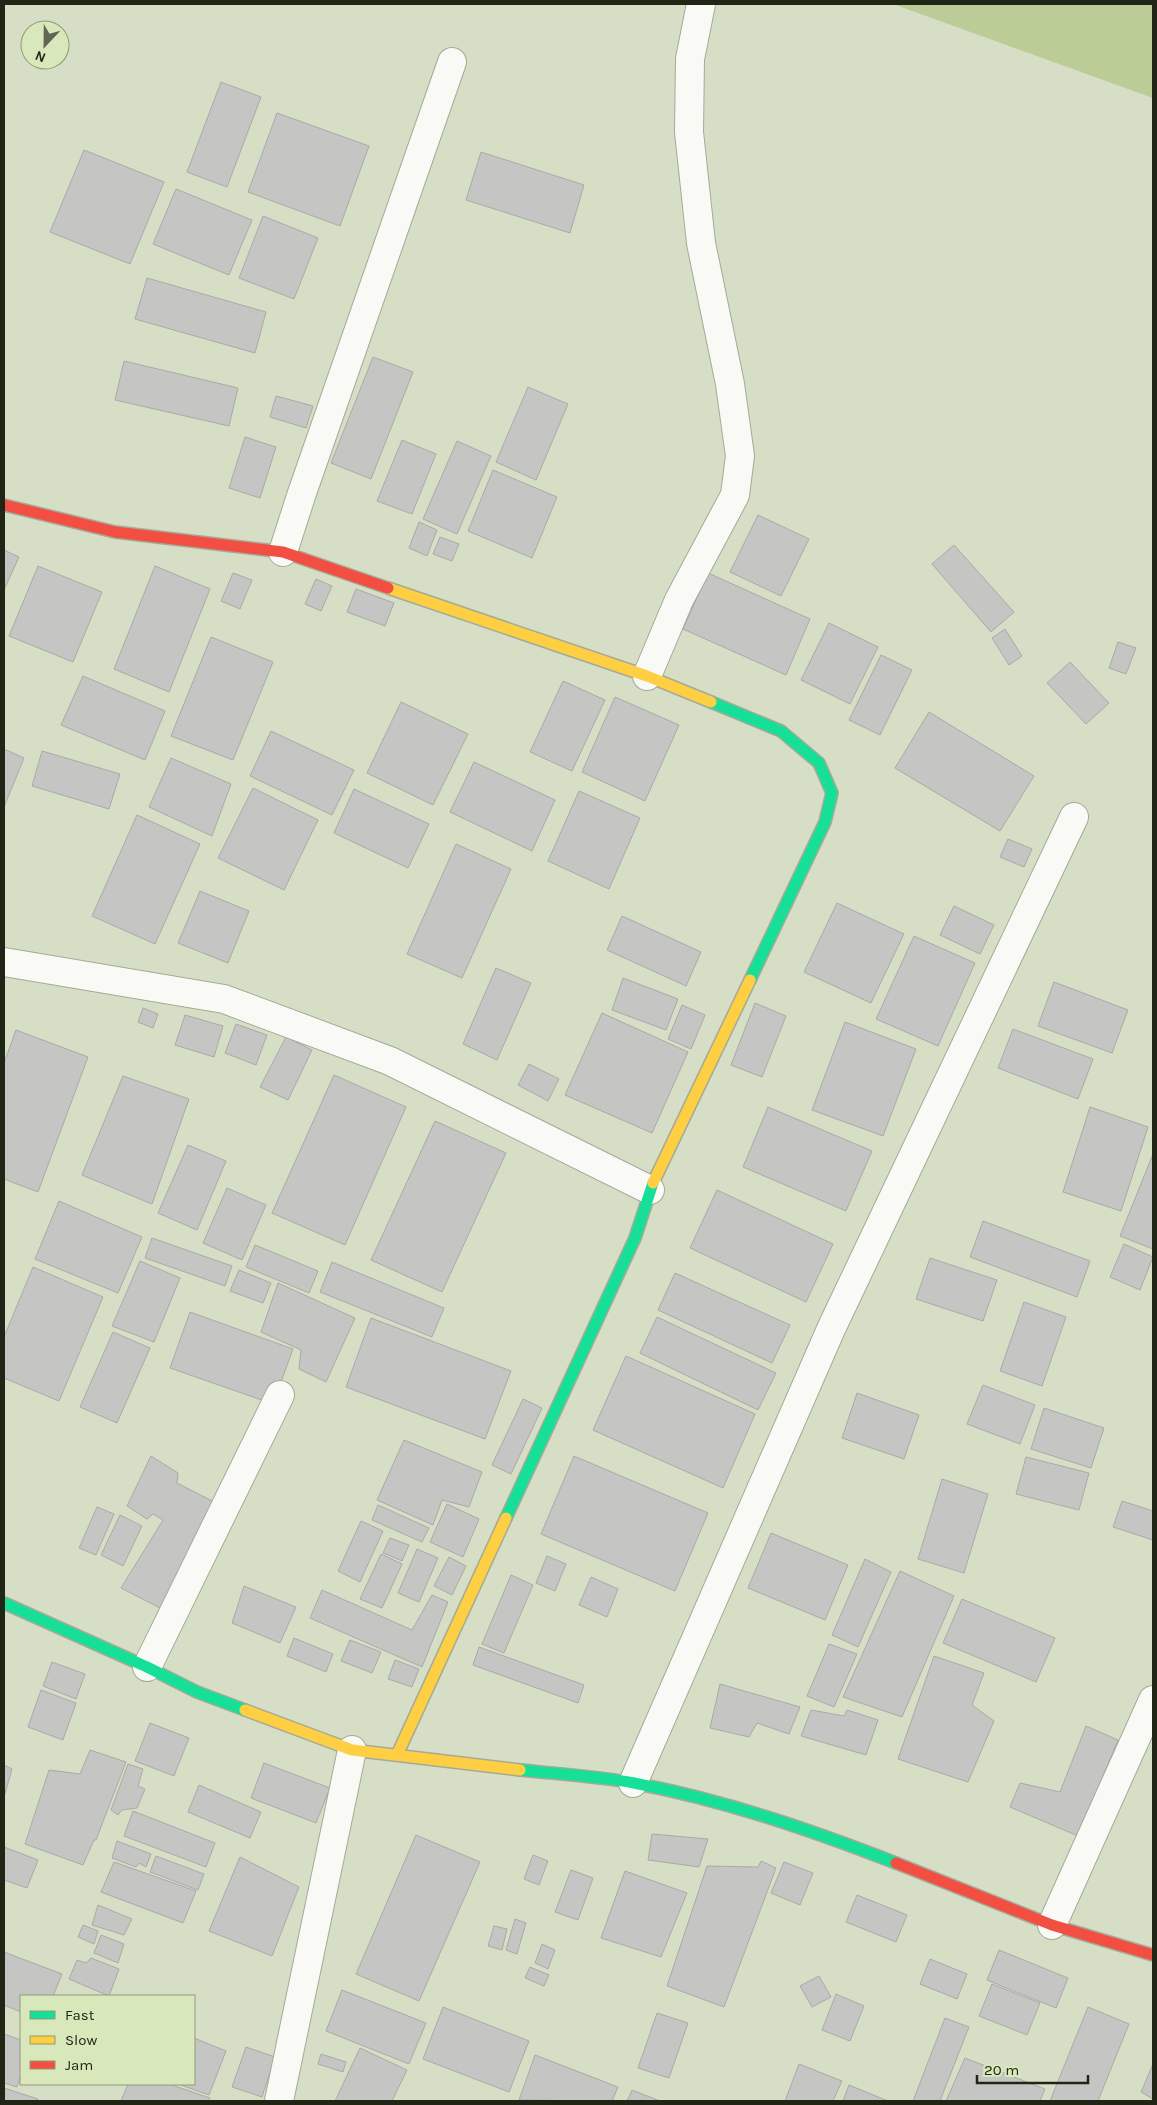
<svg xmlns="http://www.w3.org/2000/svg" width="1157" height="2105" viewBox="0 0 1157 2105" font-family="Karla,sans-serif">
<rect width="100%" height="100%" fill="#d6dec6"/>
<!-- green -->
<path fill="#bbcc96" d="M893,4H1153V98Z"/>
<!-- building -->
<path fill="#c5c6c3" stroke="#a9aaa6" d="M221,82L261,97L227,187L187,172Z
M277,113L369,146L340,226L248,192Z
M84,150L164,182L130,264L50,232Z
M481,152L584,185L570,233L466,200Z
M176,189L252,220L229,275L153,244Z
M263,216L318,238L294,299L239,278Z
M147,278L266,312L255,353L135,319Z
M373,357L413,372L371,479L331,463Z
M124,361L238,388L229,426L115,400Z
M528,387L568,404L536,480L496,462Z
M276,396L313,406L306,428L270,417Z
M245,437L276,447L260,498L229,488Z
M402,440L436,454L412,514L377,501Z
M457,441L491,456L457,534L423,519Z
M493,470L557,497L532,558L468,531Z
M758,515L809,539L781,596L730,572Z
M419,522L437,530L427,556L409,548Z
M440,537L459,544L452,561L433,554Z
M954,545L1014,612L991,632L932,564Z
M4,550L19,557L4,590Z
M38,566L102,592L73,662L9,636Z
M155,566L210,589L169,692L114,669Z
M233,573L252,580L240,609L221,601Z
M708,573L810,619L786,675L683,629Z
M316,579L332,586L321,611L305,604Z
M356,589L394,603L385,626L347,612Z
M829,623L878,647L850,704L801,680Z
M1005,629L1022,656L1009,665L992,638Z
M211,637L273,662L233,760L171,736Z
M1118,642L1136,648L1126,674L1109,668Z
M881,655L912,670L880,735L849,720Z
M1070,662L1109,703L1086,724L1047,683Z
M83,676L165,711L145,760L61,725Z
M563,681L605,700L572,771L530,752Z
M615,697L679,725L645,801L582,772Z
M401,702L468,734L433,805L367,773Z
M929,712L1034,776L1000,831L895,768Z
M271,731L354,770L332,815L250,776Z
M4,749L24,758L4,807Z
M42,751L120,774L109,809L32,786Z
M171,758L231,784L212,836L149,807Z
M474,762L555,800L532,851L450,812Z
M253,788L318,820L284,890L218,858Z
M354,789L429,824L408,868L334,833Z
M579,791L640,818L609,889L548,861Z
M137,815L200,844L155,944L92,916Z
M1008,839L1032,849L1024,867L1000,857Z
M456,844L511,869L462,978L407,954Z
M200,891L249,911L228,963L178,943Z
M837,903L904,934L871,1003L804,972Z
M954,906L994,925L980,954L940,935Z
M622,916L701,952L686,986L607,950Z
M914,936L975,963L938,1046L876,1019Z
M496,968L531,983L497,1060L463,1044Z
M623,978L678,999L666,1030L612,1010Z
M1054,982L1128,1010L1112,1053L1038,1026Z
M755,1003L786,1016L762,1077L731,1065Z
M682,1005L705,1015L691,1049L668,1039Z
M143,1008L158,1014L153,1028L138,1022Z
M602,1013L688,1052L652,1133L565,1095Z
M185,1015L223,1026L214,1057L175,1045Z
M845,1022L916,1049L883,1136L812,1110Z
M236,1024L267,1035L256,1065L225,1053Z
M1013,1029L1093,1059L1078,1099L998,1068Z
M16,1030L88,1057L38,1192L4,1179V1063Z
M286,1037L312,1050L288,1100L260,1087Z
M529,1064L559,1079L548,1101L518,1085Z
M334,1075L406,1107L345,1245L272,1213Z
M123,1076L189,1099L152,1204L82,1175Z
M768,1107L872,1151L846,1211L743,1167Z
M1090,1107L1148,1127L1121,1211L1063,1192Z
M435,1121L506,1153L442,1292L371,1260Z
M188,1145L226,1161L197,1230L158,1213Z
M1153,1154V1249L1120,1236Z
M227,1188L266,1205L242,1260L203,1243Z
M717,1190L833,1244L806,1302L690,1248Z
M59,1201L142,1237L118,1293L35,1259Z
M983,1221L1090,1261L1077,1297L970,1257Z
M152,1238L232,1266L225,1286L145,1258Z
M1124,1244L1153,1257L1140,1290L1110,1277Z
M255,1245L318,1271L309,1293L246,1267Z
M930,1258L997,1280L983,1321L916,1299Z
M140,1261L180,1278L154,1342L112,1326Z
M332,1262L444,1308L432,1337L320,1292Z
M33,1267L103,1297L59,1401L4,1378V1337Z
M239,1270L271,1283L263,1303L230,1291Z
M675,1273L790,1325L772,1363L658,1310Z
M278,1283L355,1318L326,1382L299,1369L301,1350L261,1332Z
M1024,1302L1066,1317L1042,1386L1000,1371Z
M190,1312L293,1349L273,1404L170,1368Z
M657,1317L776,1373L758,1410L640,1353Z
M371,1318L511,1371L485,1439L346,1387Z
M113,1332L150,1348L117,1423L80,1407Z
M626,1356L755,1414L723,1488L593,1430Z
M983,1385L1035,1405L1020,1444L967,1424Z
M857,1393L919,1415L904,1459L842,1438Z
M523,1399L542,1408L511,1474L492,1465Z
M1044,1408L1104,1428L1091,1468L1031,1449Z
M404,1440L482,1472L469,1507L442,1500L433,1525L377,1500Z
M151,1456L178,1473L177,1483L218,1504L162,1609L121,1588L163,1520L153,1514L147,1519L127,1506Z
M574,1456L708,1513L675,1591L541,1534Z
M1026,1457L1089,1473L1079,1510L1016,1494Z
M942,1479L988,1494L964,1573L918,1559Z
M1122,1501L1153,1511V1540L1113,1527Z
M447,1504L479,1519L463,1557L430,1542Z
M378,1505L429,1528L422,1542L372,1520Z
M97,1507L114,1514L96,1555L79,1548Z
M120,1515L142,1526L123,1566L101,1555Z
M361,1521L383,1531L360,1582L338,1571Z
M771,1533L848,1565L825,1620L748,1588Z
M390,1538L409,1545L402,1561L383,1553Z
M417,1549L438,1558L419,1602L398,1593Z
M381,1554L402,1564L382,1608L360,1599Z
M547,1556L566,1564L555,1591L536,1583Z
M449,1557L466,1566L452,1595L434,1586Z
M865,1559L891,1572L858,1647L832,1635Z
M900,1571L954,1596L902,1717L843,1697Z
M511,1575L533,1585L504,1653L482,1644Z
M591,1577L618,1589L607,1617L579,1605Z
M244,1586L296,1607L280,1643L232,1623Z
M322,1590L412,1630L432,1595L448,1602L422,1667L310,1618Z
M962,1599L1055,1638L1036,1682L943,1643Z
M294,1638L333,1654L326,1672L287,1656Z
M350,1640L381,1652L372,1673L341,1661Z
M829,1644L857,1654L834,1707L807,1696Z
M479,1647L584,1685L578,1703L473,1665Z
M934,1656L984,1673L972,1705L994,1721L968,1782L898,1759Z
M395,1660L419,1669L412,1687L388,1679Z
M52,1662L85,1674L76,1699L43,1686Z
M720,1684L800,1707L789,1734L757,1723L749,1737L710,1728Z
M41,1690L76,1703L63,1740L28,1727Z
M811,1710L844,1716L847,1710L878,1720L866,1755L801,1736Z
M150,1723L189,1738L174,1776L135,1761Z
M1086,1726L1118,1740L1078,1836L1010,1807L1020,1783L1060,1792Z
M90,1750L126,1762L96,1840H94L83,1865L25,1844L49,1770L80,1774Z
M264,1763L330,1788L316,1823L251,1798Z
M128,1764L143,1769L138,1786L145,1789L137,1808L122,1810L118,1815L111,1810Z
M4,1765L12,1769L4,1797Z
M199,1785L261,1812L250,1838L188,1812Z
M133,1811L215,1843L206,1867L124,1836Z
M652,1834L708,1839L699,1867L648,1860Z
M416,1835L480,1862L419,2001L356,1974Z
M117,1841L151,1854L146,1867L139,1863L136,1867L112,1858Z
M4,1847L38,1860L27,1888L4,1880Z
M533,1855L548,1861L539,1885L524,1879Z
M156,1856L204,1874L198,1890L150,1872Z
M240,1857L299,1887L272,1956L209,1931Z
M761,1861L776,1868L724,2007L667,1986L707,1866L758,1867Z
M114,1862L196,1891L183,1923L101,1892Z
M784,1862L813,1873L800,1905L771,1893Z
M571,1870L593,1878L578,1920L555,1912Z
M625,1871L687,1893L661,1957L601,1938Z
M857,1895L907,1915L896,1942L846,1922Z
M98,1905L132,1919L124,1935L92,1925Z
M515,1919L526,1923L517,1954L506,1950Z
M83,1925L98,1931L94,1944L78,1937Z
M494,1926L507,1929L502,1950L488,1946Z
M101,1935L124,1944L118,1963L94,1953Z
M542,1944L555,1950L548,1969L535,1963Z
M999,1950L1068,1978L1056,2008L987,1980Z
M4,1952L62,1974L53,1996H21V2012L4,2005Z
M91,1958L119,1969L109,1996L69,1979L77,1960L86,1963Z
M930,1959L967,1974L957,1999L920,1984Z
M530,1967L549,1975L544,1986L525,1978Z
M819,1976L831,1997L812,2007L800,1986Z
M992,1984L1040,2003L1027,2035L979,2016Z
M342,1990L426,2023L409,2064L326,2031Z
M836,1994L864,2006L850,2041L822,2030Z
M443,2007L529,2041L509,2092L423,2059Z
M1088,2007L1129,2024L1098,2101H1050Z
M657,2013L688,2023L669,2078L638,2068Z
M945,2018L969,2027L940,2101H913Z
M4,2034L21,2040V2074L17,2087L4,2083Z
M194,2038L226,2051L209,2095L178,2084H194Z
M246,2047L275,2057L262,2097L232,2087Z
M360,2048L407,2070L392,2101H335Z
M321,2054L346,2062L343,2072L318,2064Z
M535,2055L618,2087L612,2101L519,2100Z
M965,2058L1045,2089L1040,2101H946Z
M799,2064L842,2081L833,2101H785Z
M1153,2064V2099L1141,2092Z
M128,2084H169L210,2098L209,2101H121Z
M849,2085L888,2101H843Z
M4,2088L38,2099L37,2101H4Z
M632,2090L660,2101H627Z"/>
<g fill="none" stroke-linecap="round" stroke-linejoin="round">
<defs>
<path id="street" d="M283,552L301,496L452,62
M647,676L679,600L735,495L740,456L730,384L701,243L689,132L690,59L701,4
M4,962L224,999L390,1061L650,1190
M147,1667L280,1395
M633,1783L831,1329L1074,817
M1052,1925L1153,1700
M279,2101L352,1750"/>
<path id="fast" d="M711,702L781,731L819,763L832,793L825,822L750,980
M506,1518L635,1238L653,1183
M4,1603L147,1667L197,1692L245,1710
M520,1770C558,1774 596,1776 634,1783C724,1800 811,1830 896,1863"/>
<path id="slow" d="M388,588L647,676L711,702
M653,1183L750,980
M245,1710L352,1750L520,1770
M397,1755L506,1518"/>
<path id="jam" d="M4,505L115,532L283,552L388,588
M896,1863L1052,1925L1153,1955"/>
</defs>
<!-- street casing -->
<use href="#street" stroke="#a4aa97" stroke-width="30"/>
<!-- fast casing -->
<use href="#fast" stroke="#a4aa97" stroke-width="14"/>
<!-- slow casing -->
<use href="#slow" stroke="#a4aa97" stroke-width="14"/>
<!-- jam casing -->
<use href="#jam" stroke="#a4aa97" stroke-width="14"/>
<!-- street -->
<use href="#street" stroke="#f9faf6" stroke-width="28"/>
<!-- fast -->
<use href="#fast" stroke="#16e098" stroke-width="11"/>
<!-- slow -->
<use href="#slow" stroke="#ffcf43" stroke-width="11"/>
<!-- jam -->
<use href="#jam" stroke="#f24e42" stroke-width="11"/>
</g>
<!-- border -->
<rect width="1157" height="2105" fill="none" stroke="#202615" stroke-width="10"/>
<!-- legend -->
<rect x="20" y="1995" width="175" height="90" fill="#d9e8bb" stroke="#8f9a79"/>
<rect x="30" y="2011" width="25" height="8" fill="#16e098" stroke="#8f9a79"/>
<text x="65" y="2020" font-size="15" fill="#202615">Fast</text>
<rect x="30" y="2036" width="25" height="8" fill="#ffcf43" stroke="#8f9a79"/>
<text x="65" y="2045" font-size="15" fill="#202615">Slow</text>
<rect x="30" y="2061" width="25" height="8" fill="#f24e42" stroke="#8f9a79"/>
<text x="65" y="2070" font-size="15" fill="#202615">Jam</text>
<!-- north arrow -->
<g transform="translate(45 45) rotate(202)"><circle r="24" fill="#d9e8bb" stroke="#8f9a79"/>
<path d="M0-4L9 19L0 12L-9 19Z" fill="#606653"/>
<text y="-8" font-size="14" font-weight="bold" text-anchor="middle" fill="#202615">N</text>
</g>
<!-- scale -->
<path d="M977 2075v8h111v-8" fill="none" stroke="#202615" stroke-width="2.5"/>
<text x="984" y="2075" font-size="15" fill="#202615" stroke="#d9e8bb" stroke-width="4" paint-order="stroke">20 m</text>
</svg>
